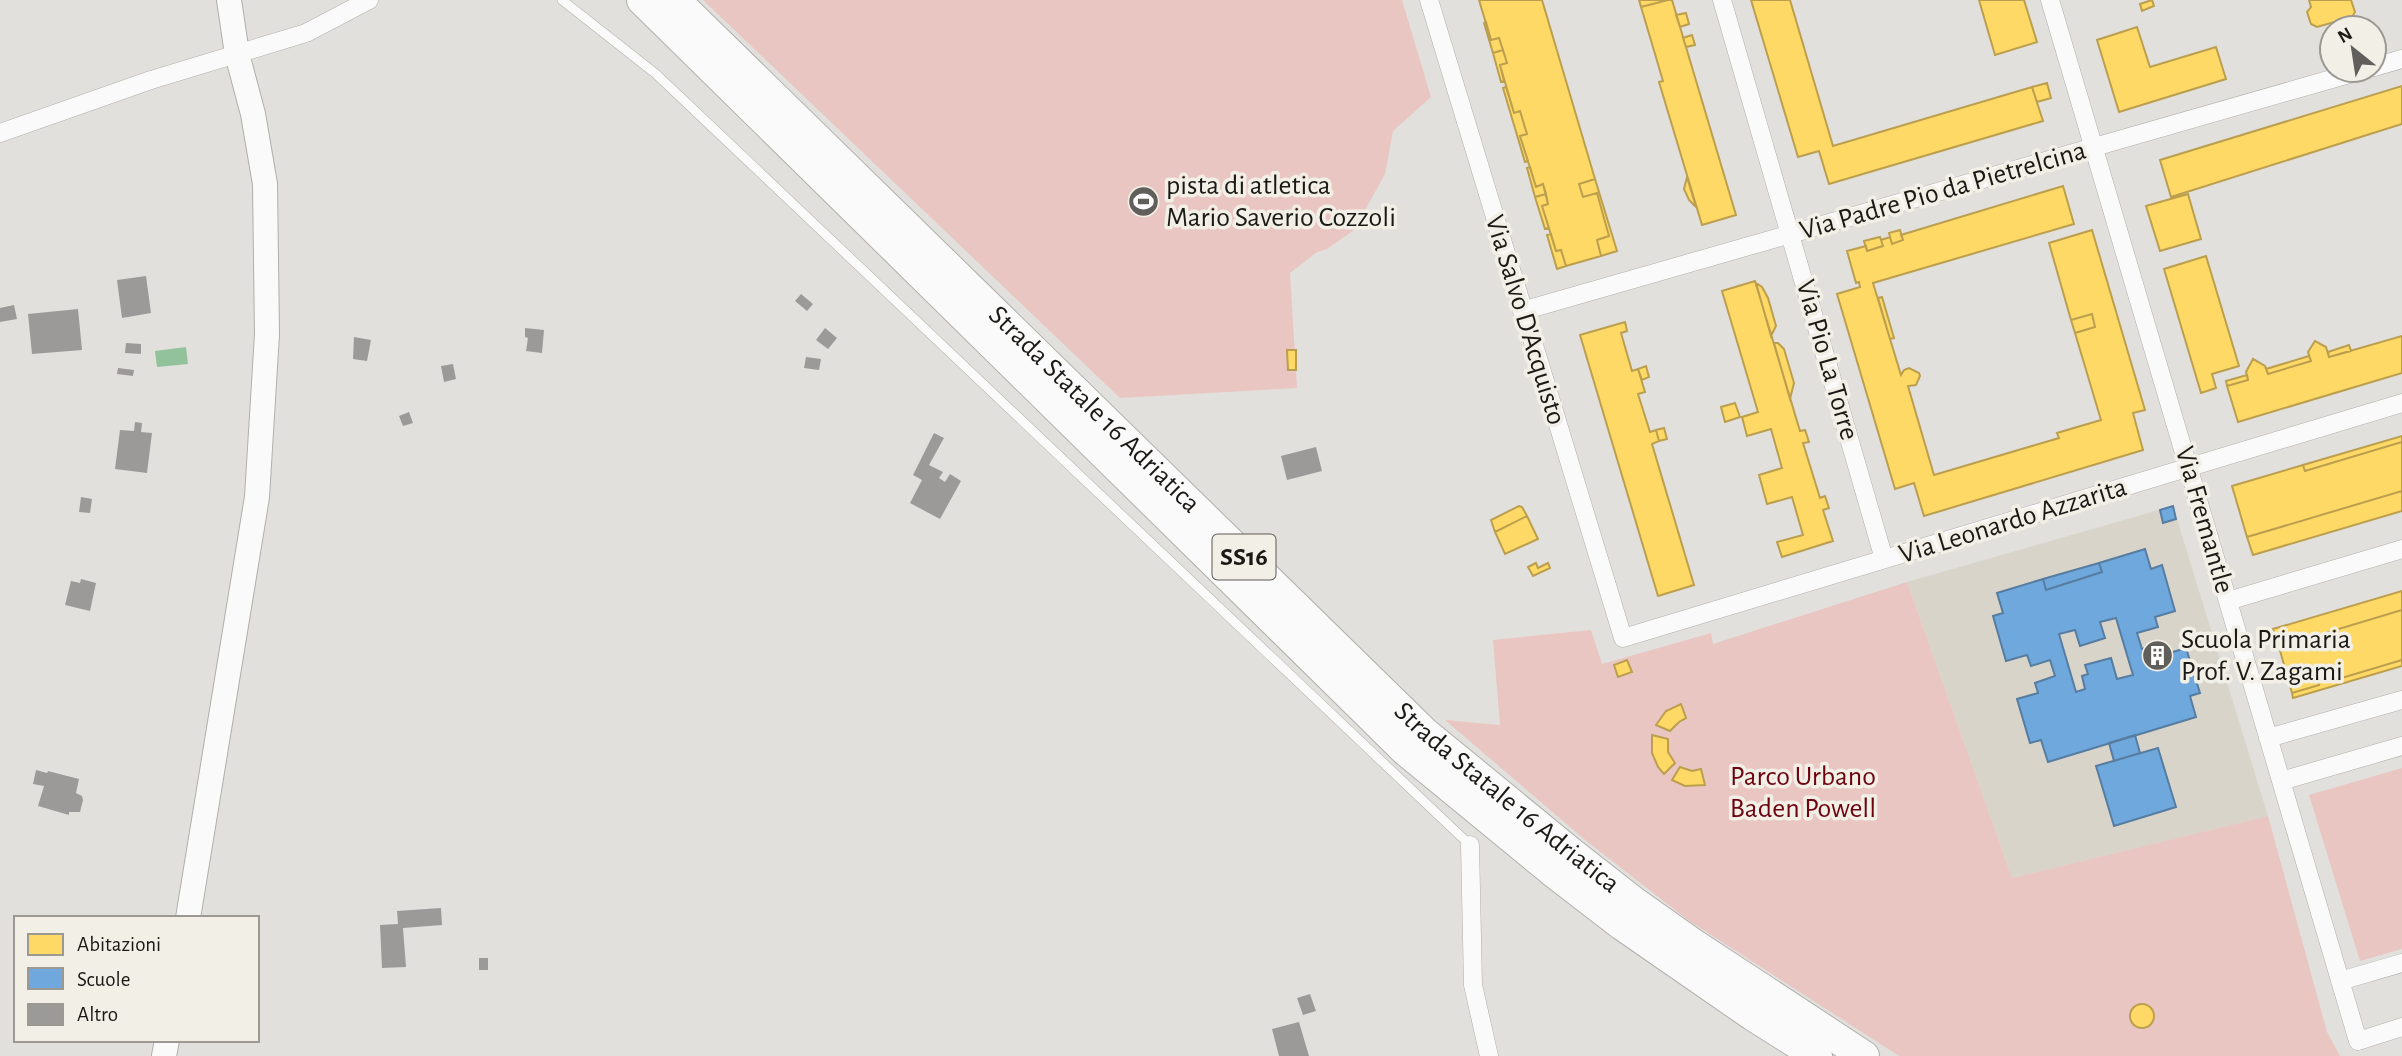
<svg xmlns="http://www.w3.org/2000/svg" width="2402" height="1056" viewBox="0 0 2402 1056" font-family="'Alegreya Sans',sans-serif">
<rect width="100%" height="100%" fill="#e2e0dc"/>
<!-- built -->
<path fill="#d8d4ca" d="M2173,506L2268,816L2012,878L1907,582Z"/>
<!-- green -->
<path fill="#e9c6c1" d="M703,0H1402L1431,97L1393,131L1385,174L1354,230L1327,249L1317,252L1290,273L1297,388L1120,398Z
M1907,582L2012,878L2268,816L2327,1032L2340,1056H1899L1688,920L1584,839L1445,720L1500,725L1493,640L1591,630L1602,664L1711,633L1713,644Z
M2402,768V949L2360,961L2309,795Z"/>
<!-- water -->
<path fill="#92c29c" d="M186,347L188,364L157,367L155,351Z"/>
<!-- homes -->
<path fill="#ffd966" stroke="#bb9f4e" stroke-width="2" d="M1479,0H1542L1595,179L1579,184L1583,197L1597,193L1609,236L1597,240L1601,256L1566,266L1561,250L1556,251L1542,206L1548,204L1543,184L1536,187L1520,136L1527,134L1520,111L1514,113L1500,65L1507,63L1499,38L1491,40Z
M1639,0H1672L1736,215L1702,225L1659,82L1663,81Z
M1639,0H1668L1641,7Z
M1751,0H1790L1833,146L2032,87L2043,121L1829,184L1819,151L1798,157Z
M1979,0H2024L2037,42L1995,55Z
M2152,0L2154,6L2142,11L2140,4Z
M2309,0H2351L2355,12L2352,17L2317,27L2311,24L2307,12L2311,7Z
M1686,13L1689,24L1680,27L1676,15Z
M1486,22L1491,40L1499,38L1503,50L1493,53L1484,23Z
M2137,27L2150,67L2216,47L2226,79L2119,112L2097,40Z
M1692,35L1695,45L1686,47L1683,38Z
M1503,50L1507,63L1500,65L1504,81L1501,82L1493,53Z
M2047,83L2051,98L2037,102L2032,87Z
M2402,86V124L2171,197L2160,160Z
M1506,87L1514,113L1520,111L1527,134L1520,136L1528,161L1525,162L1503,88Z
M1530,167L1536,187L1543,184L1546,194L1535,197L1527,168Z
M1687,177L1696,207L1689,200L1684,189Z
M1595,179L1617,251L1601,256L1597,240L1609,236L1597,193L1583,197L1579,184Z
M2063,186L2074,224L1873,283L1901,375L1904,370L1909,368L1919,373L1920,376L1916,385L1908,386L1934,475L2059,438L2057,433L2101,420L2075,333L2095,327L2092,314L2071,320L2049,243L2092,230L2145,410L2133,413L2143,450L1924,516L1914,483L1895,489L1837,294L1860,287L1859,282L1856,283L1847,251L1866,246L1867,251L1883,246L1881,240L1890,237L1892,244L1903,240L1901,235Z
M1546,194L1548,204L1542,206L1549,228L1545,229L1535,197Z
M2188,194L2201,239L2160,251L2146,206Z
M1900,230L1903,240L1892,244L1889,233Z
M1551,234L1556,251L1561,250L1566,266L1557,269L1547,235Z
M1880,237L1883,246L1867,251L1864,241Z
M2206,256L2239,366L2212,374L2216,388L2201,393L2164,269Z
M1755,281L1800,431L1805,430L1809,442L1803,443L1820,498L1825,496L1829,508L1823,510L1833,541L1782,557L1777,542L1803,535L1792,497L1767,504L1759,475L1782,468L1771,429L1747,436L1742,417L1758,412L1722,291Z
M1756,283L1762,287L1768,298L1776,326L1771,336Z
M1882,297L1894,338L1890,339L1878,298Z
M2092,314L2095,327L2075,333L2071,320Z
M1625,322L1627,331L1621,333L1632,371L1638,369L1645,392L1638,394L1650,432L1656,430L1659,441L1652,444L1694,585L1658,596L1580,335Z
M2402,336V373L2238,422L2227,386L2248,380L2246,372L2253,359L2265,366L2268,374L2311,361L2308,352L2315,341L2326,347L2329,357Z
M1774,343H1778L1784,349L1794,383L1790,399Z
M2349,345L2351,351L2329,357L2328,352Z
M1287,350H1296V370H1288Z
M2309,356L2311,361L2268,374L2266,369Z
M1646,366L1649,377L1642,380L1638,369Z
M2247,375L2248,380L2227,386L2226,381Z
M1735,403L1740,417L1725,422L1721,407Z
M1664,428L1667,439L1659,441L1656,430Z
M2402,436V442L2305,471L2303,465Z
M2402,442V491L2247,537L2232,486L2303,465L2305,471Z
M2402,491V511L2253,555L2247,537Z
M1519,506L1522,507L1527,516L1495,532L1491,520Z
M1527,516L1538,539L1505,554L1495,532Z
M1536,563L1538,568L1548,563L1550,568L1533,576L1528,567Z
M2402,591V610L2279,647L2273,629Z
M2402,610V660L2335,680L2333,673L2317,678L2319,685L2292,693L2279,647Z
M1627,660L1632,672L1618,677L1614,665Z
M2402,660V666L2293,698L2292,693L2319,685L2317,678L2333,673L2335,680Z
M1681,704L1686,718L1679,722L1670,731L1656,725L1666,711Z
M1652,735L1668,739V752L1675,763L1664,774L1658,767L1652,753Z
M1680,767L1692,771L1701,769L1705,785L1685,786L1672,780Z
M2130 1016a12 12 0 1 1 24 0a12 12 0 1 1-24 0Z"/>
<!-- schools -->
<path fill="#6fa8dc" stroke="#567da1" stroke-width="2" fill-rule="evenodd" d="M2173,506L2176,519L2163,523L2160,510Z
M2145,549L2151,569L2162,565L2175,611L2155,617L2158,627L2137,633L2142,649L2162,643L2166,654L2186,648L2200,693L2190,696L2196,717L2048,762L2041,740L2030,743L2017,699L2038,693L2035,683L2055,676L2050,660L2031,666L2027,655L2006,661L1993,616L2003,613L1997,593L2043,579L2046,590L2102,572L2099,563ZM2116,618L2133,675L2117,679L2111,658L2085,665L2088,674L2082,676L2085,689L2076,692L2059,634L2075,630L2080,646L2105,638L2100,622Z
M2099,563L2102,572L2046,590L2043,579Z
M2135,735L2140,753L2114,761L2109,743Z
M2158,748L2176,807L2114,826L2096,766Z"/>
<!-- building -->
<path fill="#9c9a98" d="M146,276L151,313L122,318L117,280Z
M801,294L813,304L807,311L795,301Z
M14,305L17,319L0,322V308Z
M78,309L82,350L32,354L28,314Z
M525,328L544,330L542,353L526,351L528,338L525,337Z
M825,328L837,338L828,349L816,340Z
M354,337L371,340L367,361L353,359Z
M126,343L141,344V354L125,353Z
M806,357L821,359L819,370L804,368Z
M453,364L456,379L444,382L441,366Z
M118,368L134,370L133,376L117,374Z
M409,412L413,423L403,426L399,416Z
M135,422L142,423L141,432L152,433L147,473L115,469L120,430L134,431Z
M934,433L944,438L929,465L943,472L939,478L945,482L950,474L961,481L940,519L910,503L922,480L913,475Z
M1316,447L1322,471L1287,480L1281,456Z
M81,497L92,499L90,513L79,512Z
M81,579L96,583L90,611L65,605L71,581L80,583Z
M36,770L47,773L48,771L79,779L76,793L82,796L83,800L80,812H69V815L38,806L44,786L33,784Z
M441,908L442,925L403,928L406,967L382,968L380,925L398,924L397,911Z
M479,958H488V970H479Z
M1310,994L1316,1011L1303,1015L1297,998Z
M1299,1022L1309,1056H1279L1272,1029Z"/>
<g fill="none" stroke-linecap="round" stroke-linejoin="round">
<defs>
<path id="service" d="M562,0L656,74L1470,845"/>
<path id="minor" d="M1429,0L1623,638L2402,403
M1722,0L1884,559
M2050,0L2358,1041L2402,1027
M2374,67L2402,59
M0,133L151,80L306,33L369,0
M1522,311L2363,70
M2228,601L2402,549
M2268,738L2402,700
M2281,781L2402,746
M1470,845L1473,985L1489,1056
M2340,981L2402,963"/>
<path id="secondary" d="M188,918L257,497L267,334L265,184L253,114L237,54L229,0
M164,1056L167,1040"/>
<g id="trunk">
<path d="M642,0L1407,752L1552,871L1622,925L1752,1015L1817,1056"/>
<path id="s1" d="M675,0L1424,732L1569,851L1634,902L1692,943L1864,1056"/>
</g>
</defs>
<!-- service casing -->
<use href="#service" stroke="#b0afac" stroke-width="10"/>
<!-- minor casing -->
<use href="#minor" stroke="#b0afac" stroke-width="19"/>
<!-- secondary casing -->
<use href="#secondary" stroke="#b0afac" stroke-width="26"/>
<!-- trunk casing -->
<use href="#trunk" stroke="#b0afac" stroke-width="32"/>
<!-- service -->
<use href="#service" stroke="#fbfafa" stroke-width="9"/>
<!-- minor -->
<use href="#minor" stroke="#fbfafa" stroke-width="18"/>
<!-- secondary -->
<use href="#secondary" stroke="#fbfafa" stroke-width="24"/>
<!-- trunk -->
<use href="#trunk" stroke="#fbfafa" stroke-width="30"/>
</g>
<!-- icons -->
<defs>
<symbol id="stadium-disc" viewBox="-11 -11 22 22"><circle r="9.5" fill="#615f5b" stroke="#f2efe6"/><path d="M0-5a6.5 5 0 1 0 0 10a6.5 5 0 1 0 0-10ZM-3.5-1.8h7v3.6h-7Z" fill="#fff"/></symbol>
<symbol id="building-disc" viewBox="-11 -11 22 22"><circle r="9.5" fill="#615f5b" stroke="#f2efe6"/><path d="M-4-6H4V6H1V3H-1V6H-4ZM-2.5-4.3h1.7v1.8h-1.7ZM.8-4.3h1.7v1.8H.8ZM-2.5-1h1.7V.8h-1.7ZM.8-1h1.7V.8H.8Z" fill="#fff"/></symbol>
</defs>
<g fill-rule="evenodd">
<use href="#stadium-disc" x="1126" y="184" width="35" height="35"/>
<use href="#building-disc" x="2140" y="638" width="35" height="35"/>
</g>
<g text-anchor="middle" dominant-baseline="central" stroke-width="7" stroke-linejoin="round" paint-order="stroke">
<!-- shield labels -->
<rect fill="#f2efe6" stroke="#5c5954" stroke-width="2" x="1212.5" y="534.5" width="63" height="45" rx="5"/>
<g font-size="26" font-weight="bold" fill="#1b1916">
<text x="1244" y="557">SS16</text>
</g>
<!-- poi labels -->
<g font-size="28" fill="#1b1916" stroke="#f2efe6" text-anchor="start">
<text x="1166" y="186">pista di atletica<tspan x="1166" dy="32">Mario Saverio Cozzoli</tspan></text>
<text x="2181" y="640">Scuola Primaria<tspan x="2181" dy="32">Prof. V. Zagami</tspan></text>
</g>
<!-- street labels -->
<g font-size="28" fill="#1b1916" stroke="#f2efe6">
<text transform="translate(1943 191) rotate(-16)">Via Padre Pio da Pietrelcina</text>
<text transform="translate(1525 320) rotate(73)">Via Salvo D'Acquisto</text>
<text transform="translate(1827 360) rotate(74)">Via Pio La Torre</text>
<text stroke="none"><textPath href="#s1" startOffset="586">Strada Statale 16 Adriatica</textPath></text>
<text transform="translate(2204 520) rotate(74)">Via Fremantle</text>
<text transform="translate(2013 521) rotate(-17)">Via Leonardo Azzarita</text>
<text stroke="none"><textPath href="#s1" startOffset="1153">Strada Statale 16 Adriatica</textPath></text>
</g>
<!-- park labels -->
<g font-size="28" fill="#6d030f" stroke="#f2efe6">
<text x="1803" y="777">Parco Urbano<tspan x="1803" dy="32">Baden Powell</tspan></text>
</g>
</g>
<!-- legend -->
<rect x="14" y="916" width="245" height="126" fill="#f2efe6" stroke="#9c9993" stroke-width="2"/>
<rect x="28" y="934" width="35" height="21" fill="#ffd966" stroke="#9c9993" stroke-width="2"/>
<text x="77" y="951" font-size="21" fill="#1b1916">Abitazioni</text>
<rect x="28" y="968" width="35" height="21" fill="#6fa8dc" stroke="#9c9993" stroke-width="2"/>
<text x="77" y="986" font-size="21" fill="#1b1916">Scuole</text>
<rect x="28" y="1004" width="35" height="21" fill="#9c9a98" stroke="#9c9993" stroke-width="2"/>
<text x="77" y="1021" font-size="21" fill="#1b1916">Altro</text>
<!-- north arrow -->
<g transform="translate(2353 49) rotate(330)"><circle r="33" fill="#f2efe6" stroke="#9c9993" stroke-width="2"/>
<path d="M0-5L12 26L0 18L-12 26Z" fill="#615f5b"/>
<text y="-10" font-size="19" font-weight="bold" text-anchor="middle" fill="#1b1916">N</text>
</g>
</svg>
